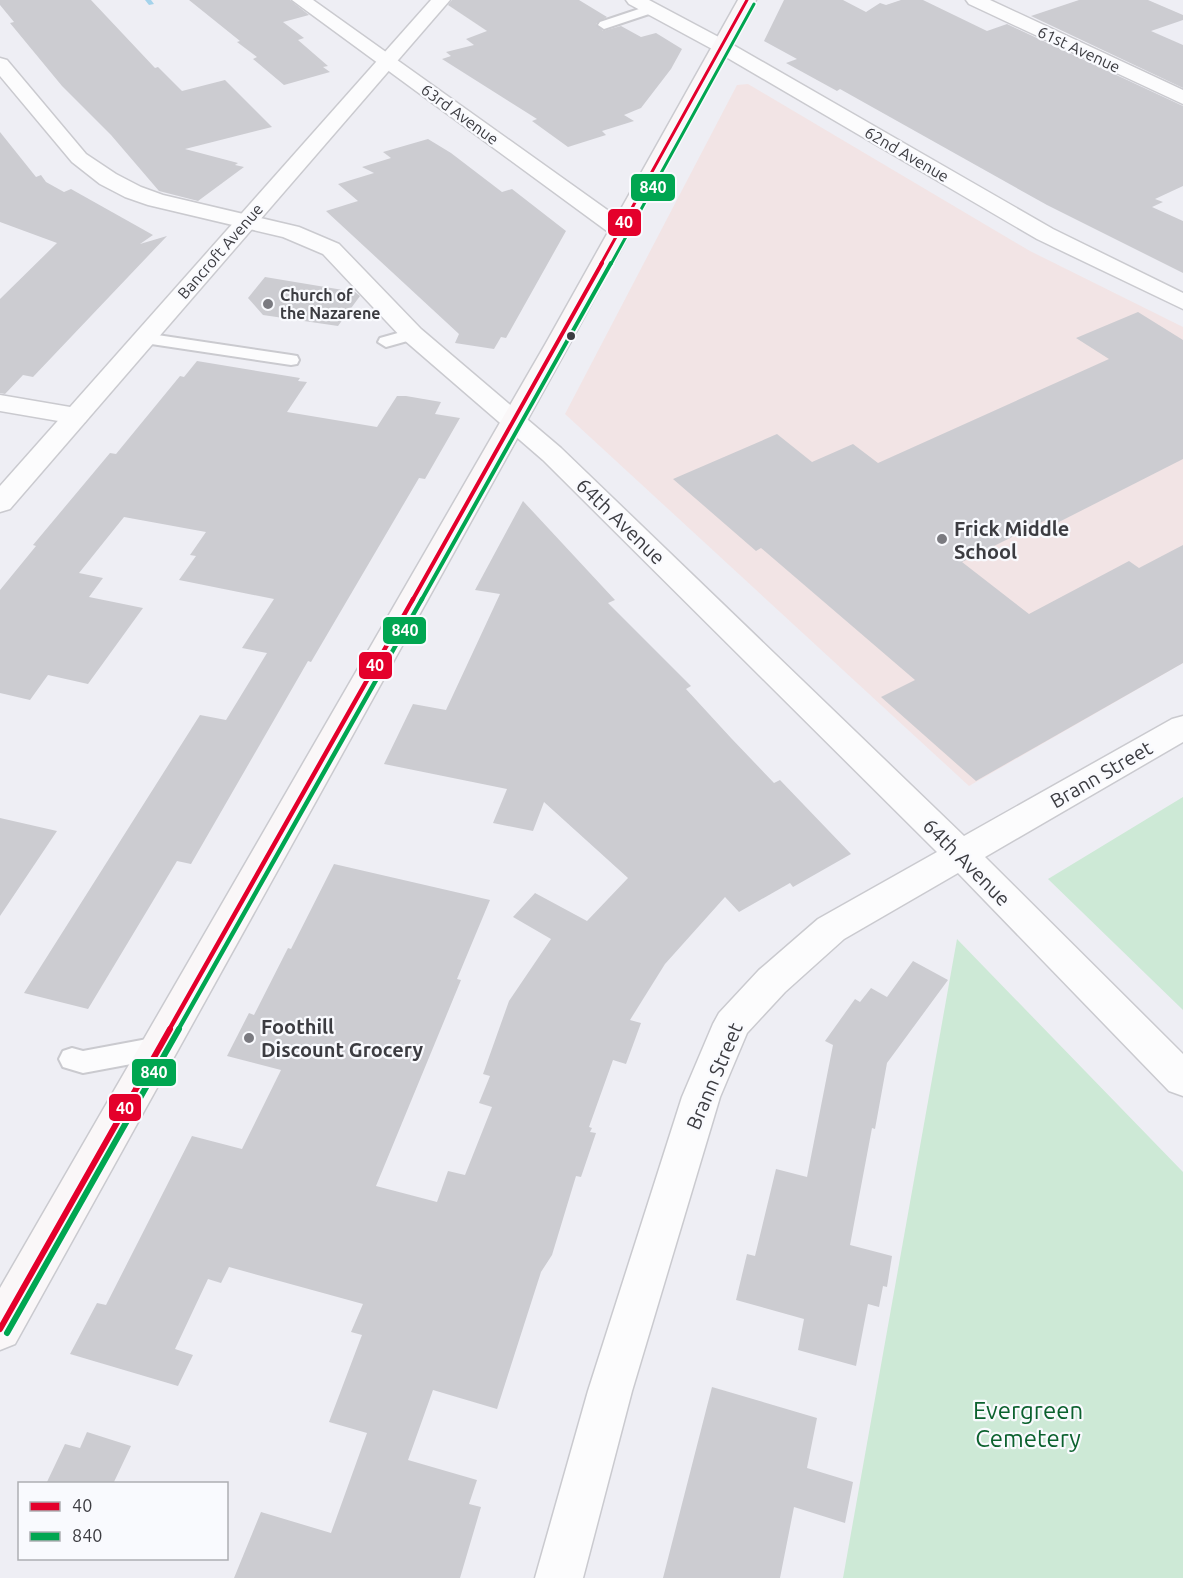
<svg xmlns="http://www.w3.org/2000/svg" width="1183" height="1578" viewBox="0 0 1183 1578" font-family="Ubuntu,sans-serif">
<rect width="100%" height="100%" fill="#eeeef4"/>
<!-- education -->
<path fill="#f2e4e5" d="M748,84L1030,251L1183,327V663L969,786L565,414L737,85Z"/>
<!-- green -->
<path fill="#cde9d6" d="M1183,797V1010L1048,879Z
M957,939L1183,1172V1578H843Z"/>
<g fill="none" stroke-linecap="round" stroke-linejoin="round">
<!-- stream -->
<path fill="#a4d3eb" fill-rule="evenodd" d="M145,0H151L154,4L149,5Z"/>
</g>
<!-- building -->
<path fill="#ccccd1" d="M0,0H91L155,68L158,67L182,91L225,80L272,127L185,149L238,163L235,165L244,167L198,201L159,191L111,135L62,86L10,23L14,22L0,5Z
M189,0H290L309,15L283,22L304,38L298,40L328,66L323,67L330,72L284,85L253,59L257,57L237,42L240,41Z
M452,0H579L607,17L596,24L603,31L621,26L641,37L656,33L682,49L671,69L641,108L624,115L634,121L602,131L606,135L568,147L532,121L537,119L442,59L451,56L446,52L474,45L466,39L487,31L448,5Z
M784,0H843L866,12L880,3L886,5L901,0H923L987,31L1007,24L1183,106V186L1155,199L1163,202L1152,207L1183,221V273L1047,205L840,89L837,91L786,63L797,59L764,41Z
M1079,0H1148L1183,15V20L1151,31L1183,45V88L1031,16Z
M0,132L36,177L41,175L46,182L64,192L71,189L153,235L140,244L167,236L33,377L23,375L5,394L0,393V299L57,243L0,222Z
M428,139L451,153L502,192L512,189L566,231L506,338L501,337L494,349L455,343L459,334L326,211L358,201L338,184L374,173L362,167L391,158L383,152Z
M265,277L355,292L360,296L338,326L263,315L248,298Z
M1138,312L1183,340V459L1057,523L1050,518L962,562L1029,614L1129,561L1139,568L1183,545V663L976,781L881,697L915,680L761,548L756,551L673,479L777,434L812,462L853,444L878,463L1109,359L1076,338Z
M197,361L300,378L298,381L307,382L287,412L377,427L397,396H406L441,402L435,414L460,418L425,479L419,478L311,662L308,661L191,864L177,861L88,1009L24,993L200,715L226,720L267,653L242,648L274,599L179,580L196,556L190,555L206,532L124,517L79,573L103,578L89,597L143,608L88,684L48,675L30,700L0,693V590L36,546L33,545L110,453L116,454L180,376L184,377Z
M523,501L615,600L608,603L691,686L686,689L731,738L774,783L780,780L851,854L793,887L790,883L739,912L725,897L665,964L630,1020L641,1023L626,1064L613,1060L589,1127L592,1128L590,1132L596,1133L581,1177L576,1176L552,1255L541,1272L497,1409L433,1390L408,1460L477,1480L469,1504L481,1507L460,1578H234L261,1512L331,1533L367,1433L329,1422L362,1335L351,1332L363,1304L229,1267L221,1283L208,1279L175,1349L193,1355L178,1386L70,1354L97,1303L106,1305L192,1136L242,1149L281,1070L227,1056L249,1013L254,1015L288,948L291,949L334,864L490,900L457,979L461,980L376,1186L437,1202L448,1171L465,1175L492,1107L479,1103L490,1076L483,1074L509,1001L551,939L513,917L535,893L587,921L628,878L544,802L533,831L493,823L507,789L384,764L413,704L446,710L500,594L475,590Z
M0,818L57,831L0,916Z
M913,961L948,980L887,1063L875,1129L872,1128L850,1245L892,1256L887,1287L883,1286L879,1307L868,1304L856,1366L798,1350L804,1319L736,1300L747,1254L755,1256L776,1169L807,1177L833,1045L825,1041L855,999L860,1002L871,988L887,997Z
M712,1387L817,1418L807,1468L853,1482L845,1523L794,1507L780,1578H663Z
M87,1432L131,1446L113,1484H46L65,1444L80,1448Z"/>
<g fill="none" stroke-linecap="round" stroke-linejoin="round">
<defs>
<path id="service" d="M651,5L655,6L657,9L655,12L604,29L598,25L600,22Z
M412,329L418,330L420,334L418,338L386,347L378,342L380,338Z
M144,333L291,355L297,356L299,360L297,364L291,365L138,342L136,338Z
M158,1037L167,1040L171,1048L167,1056L158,1059L83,1073L63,1067L59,1059L63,1051L72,1048L83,1051Z"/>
<path id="minor" d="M292,0H313L627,224L630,229L627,234L619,236L611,234Z
M626,0H649L728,42L1053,229L1183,293V309L1037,239L714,50L629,4Z
M966,0H990L1183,90V104L969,4Z
M0,58L7,60L86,154L116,174L141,187L163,195L299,227L339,244L421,329L561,448L964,836L1172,719L1183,716V742L985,857L1183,1054V1096L1169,1091L958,873L844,939L785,992L747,1033L720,1097L632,1391L583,1578H535L588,1391L682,1097L713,1024L719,1013L759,970L818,919L937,852L543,460L403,339L323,254L283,237L148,205L125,197L100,184L72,162L0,76Z
M0,395L76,408L85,410L89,416L85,422L76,424L0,411Z"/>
<path id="tertiary" d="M431,0H450L10,509L0,512V486Z"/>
<path id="secondary" d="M738,0H756L570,343L15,1344L0,1350V1288L546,343Z"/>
</defs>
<!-- service casing -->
<use href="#service" stroke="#cacacf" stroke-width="4"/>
<!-- minor casing -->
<use href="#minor" stroke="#cacacf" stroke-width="3"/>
<!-- tertiary casing -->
<use href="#tertiary" stroke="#cacacf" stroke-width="3"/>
<!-- secondary casing -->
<use href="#secondary" stroke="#cacacf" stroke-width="3"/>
<!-- service -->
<use href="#service" fill="#fcfcfd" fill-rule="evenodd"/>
<!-- minor -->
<use href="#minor" fill="#fcfcfd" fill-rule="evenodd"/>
<!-- tertiary -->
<use href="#tertiary" fill="#fcfcfd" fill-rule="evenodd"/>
<!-- secondary -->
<use href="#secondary" fill="#faf7f8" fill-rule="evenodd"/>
<defs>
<path id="bus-1-far3" d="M601,264L747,0"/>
<path id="bus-1-far2" d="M412,601L602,263"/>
<path id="bus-1-far1" d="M169,1030L413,599"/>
<path id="bus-1" d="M0,1329L170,1029"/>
<path id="bus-2-far3" d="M611,264L754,4"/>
<path id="bus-2-far2" d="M421,601L611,263"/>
<path id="bus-2-far1" d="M178,1030L422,599"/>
<path id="bus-2" d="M7,1333L179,1029"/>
</defs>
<!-- bus-1-far3 casing -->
<use href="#bus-1-far3" stroke="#f9fafe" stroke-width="6"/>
<!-- bus-1-far2 casing -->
<use href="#bus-1-far2" stroke="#f9fafe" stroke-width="8"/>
<!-- bus-1-far1 casing -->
<use href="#bus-1-far1" stroke="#f9fafe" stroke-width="9"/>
<!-- bus-1 casing -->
<use href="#bus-1" stroke="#f9fafe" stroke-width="10"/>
<!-- bus-2-far3 casing -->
<use href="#bus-2-far3" stroke="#f9fafe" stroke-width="6"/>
<!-- bus-2-far2 casing -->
<use href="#bus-2-far2" stroke="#f9fafe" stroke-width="8"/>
<!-- bus-2-far1 casing -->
<use href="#bus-2-far1" stroke="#f9fafe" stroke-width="9"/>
<!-- bus-2 casing -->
<use href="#bus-2" stroke="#f9fafe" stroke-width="10"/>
<!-- bus-1-far3 -->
<use href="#bus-1-far3" stroke="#e4002b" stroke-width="3"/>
<!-- bus-1-far2 -->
<use href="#bus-1-far2" stroke="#e4002b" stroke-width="4"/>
<!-- bus-1-far1 -->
<use href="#bus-1-far1" stroke="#e4002b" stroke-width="4.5"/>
<!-- bus-1 -->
<use href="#bus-1" stroke="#e4002b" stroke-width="6"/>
<!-- bus-2-far3 -->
<use href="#bus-2-far3" stroke="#00a651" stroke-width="3"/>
<!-- bus-2-far2 -->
<use href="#bus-2-far2" stroke="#00a651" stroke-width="4"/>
<!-- bus-2-far1 -->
<use href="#bus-2-far1" stroke="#00a651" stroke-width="4.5"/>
<!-- bus-2 -->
<use href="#bus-2" stroke="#00a651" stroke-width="6"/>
</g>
<!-- markers -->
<g fill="#7a7a80" stroke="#f9fafe" stroke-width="2">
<circle cx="268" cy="304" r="6"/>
<circle cx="942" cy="539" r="6"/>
<circle cx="249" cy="1038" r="6"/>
</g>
<circle fill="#3c3c41" stroke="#f9fafe" stroke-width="2" cx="571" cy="336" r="5"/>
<g text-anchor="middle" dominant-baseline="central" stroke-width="4.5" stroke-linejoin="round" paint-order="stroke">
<!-- far-street labels -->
<g font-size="16" fill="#3c3c41" stroke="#f9fafe">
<text transform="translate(1079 49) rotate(25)">61st Avenue</text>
<text transform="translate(460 114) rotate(36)">63rd Avenue</text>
<text transform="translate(907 154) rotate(30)">62nd Avenue</text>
<text transform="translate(220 251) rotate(-49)">Bancroft Avenue</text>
</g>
<!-- far-poi labels -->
<g font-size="16" font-weight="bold" fill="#3c3c41" stroke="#f9fafe" text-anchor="start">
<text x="280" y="295">Church of<tspan x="280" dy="18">the Nazarene</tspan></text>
</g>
<!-- street labels -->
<g font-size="20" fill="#3c3c41" stroke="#f9fafe">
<text transform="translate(621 521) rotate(44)">64th Avenue</text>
<text transform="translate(1101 774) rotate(-30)">Brann Street</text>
<text transform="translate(967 862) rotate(45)">64th Avenue</text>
<text transform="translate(714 1076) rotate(-67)">Brann Street</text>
</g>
<!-- poi labels -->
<g font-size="20" font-weight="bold" fill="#3c3c41" stroke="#f9fafe" text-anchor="start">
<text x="954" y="528">Frick Middle<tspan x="954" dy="23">School</tspan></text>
<text x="261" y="1026">Foothill<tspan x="261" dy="23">Discount Grocery</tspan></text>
</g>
<!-- near-park labels -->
<g font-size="24" fill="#0b612e" stroke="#f9fafe">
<text x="1028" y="1410">Evergreen<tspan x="1028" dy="28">Cemetery</tspan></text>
</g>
</g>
<g stroke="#f9fafe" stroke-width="2">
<rect x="630" y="173" width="46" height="29" rx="6" fill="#00a651"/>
<rect x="607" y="208" width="35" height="29" rx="6" fill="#e4002b"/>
<rect x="382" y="616" width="45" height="29" rx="6" fill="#00a651"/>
<rect x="358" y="651" width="35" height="29" rx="6" fill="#e4002b"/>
<rect x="131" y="1058" width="46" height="29" rx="6" fill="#00a651"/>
<rect x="108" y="1093" width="34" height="29" rx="6" fill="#e4002b"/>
</g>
<g font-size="16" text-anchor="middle" font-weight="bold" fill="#fff">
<text x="653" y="193">840</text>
<text x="624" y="228">40</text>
<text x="405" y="636">840</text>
<text x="375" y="671">40</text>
<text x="154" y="1078">840</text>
<text x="125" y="1114">40</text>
</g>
<!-- legend -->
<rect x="18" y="1482" width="210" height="78" fill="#f9fafe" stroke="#adaeb2" stroke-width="1.5"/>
<rect x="30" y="1502" width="30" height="9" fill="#e4002b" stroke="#adaeb2" stroke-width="1.5"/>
<text x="72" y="1512" font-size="18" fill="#3c3c41">40</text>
<rect x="30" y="1532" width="30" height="9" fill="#00a651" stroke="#adaeb2" stroke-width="1.5"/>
<text x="72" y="1542" font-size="18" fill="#3c3c41">840</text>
</svg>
